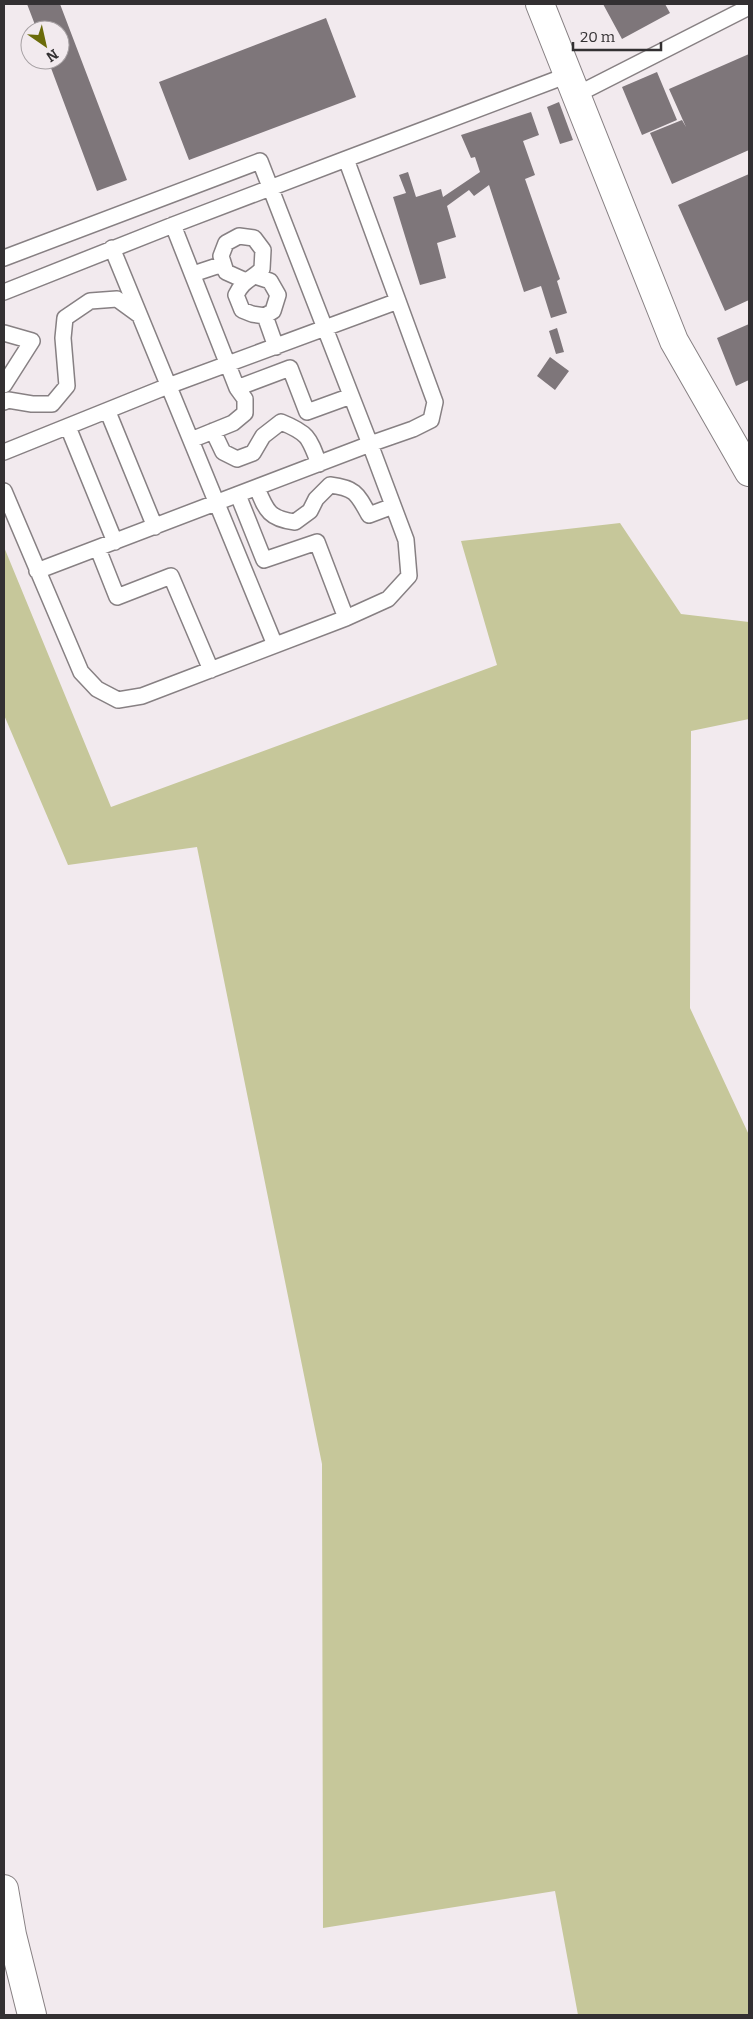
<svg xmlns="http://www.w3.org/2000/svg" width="753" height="2019" viewBox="0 0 753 2019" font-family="Bitter,serif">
<rect width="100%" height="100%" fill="#f2eaee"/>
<!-- green -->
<path fill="#c6c79a" d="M620,523L681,614L749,622V719L691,731L690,1008L749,1135V2015H578L555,1891L323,1928L322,1464L197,847L68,865L4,715V547L111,807L497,665L461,541Z"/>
<!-- building -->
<path fill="#7e767a" d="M27,4H60L127,180L97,191L48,60H60V30H37Z
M603,4H665L670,13L622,39Z
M326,18L356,97L189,160L159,82Z
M749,54V150L672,184L650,133L682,120L686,127L669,89Z
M657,72L677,120L642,135L622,87Z
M559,102L573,140L560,144L547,107Z
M531,112L539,135L523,141L535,175L525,179L560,279L557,281L567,313L551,318L541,286L524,292L489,185L474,196L469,190L447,206L456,237L437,243L446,278L420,285L393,197L406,193L399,175L408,172L416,197L441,189L443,197L480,172L475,157L471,158L461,135Z
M749,174V300L725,311L678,205Z
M749,324V380L736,386L717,338Z
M557,328L564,352L556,354L549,331Z
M550,357L569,371L555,390L537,376Z"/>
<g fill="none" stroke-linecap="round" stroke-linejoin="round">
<defs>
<path id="service" d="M576,95L749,7
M346,159L568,75
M173,225L237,388L290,368L307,412L351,396
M112,248L275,645
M4,258L260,161L370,444L37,571
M193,274L223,264
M255,276L270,281L278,295L273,311L265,316L276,347
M246,281L226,272L221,256L226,243L239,236L254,238L263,250L262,269C251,280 243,280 236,295L242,310L252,314L265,316
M4,292L173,225L346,159L435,402L431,420L413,429L370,444L406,540L409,576L388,599L346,618L142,696L118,700L97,689L81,672L4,491
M4,333L32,341L4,385
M4,402L8,400L32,404H52L67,386L63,338L65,318L90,301L117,299L139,315
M108,412L155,527
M68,427L115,542
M213,431L223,452L237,459L253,453L263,436L281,422C308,433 309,437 319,464
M191,440L233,423L245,413V399L237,388
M4,452L168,386L398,301
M257,488C266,510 269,519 295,522L310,511L316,499L330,485C355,488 357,493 369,515L393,506
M238,495L264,560L317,542L346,618
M98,549L117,597L171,576L211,670"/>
<path id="minor" d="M540,4L674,341L749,472
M4,1889L12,1935L32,2015"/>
</defs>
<!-- service casing -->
<use href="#service" stroke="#878083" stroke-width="18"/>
<!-- minor casing -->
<use href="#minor" stroke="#878083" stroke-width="30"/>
<!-- service -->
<use href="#service" stroke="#fff" stroke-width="15"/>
<!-- minor -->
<use href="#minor" stroke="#fff" stroke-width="28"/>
</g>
<!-- border -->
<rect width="753" height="2019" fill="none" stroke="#333032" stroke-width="10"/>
<!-- north arrow -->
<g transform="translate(45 45) rotate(146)"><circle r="24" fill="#f2eaee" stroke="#a6a0a3"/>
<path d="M0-4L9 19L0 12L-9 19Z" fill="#6b6b09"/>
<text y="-8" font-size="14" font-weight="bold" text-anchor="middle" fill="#333032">N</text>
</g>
<!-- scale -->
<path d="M573 42v8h88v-8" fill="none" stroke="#333032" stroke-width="2.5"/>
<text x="580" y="42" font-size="15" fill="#333032" stroke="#f2eaee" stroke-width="4" paint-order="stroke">20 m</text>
</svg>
